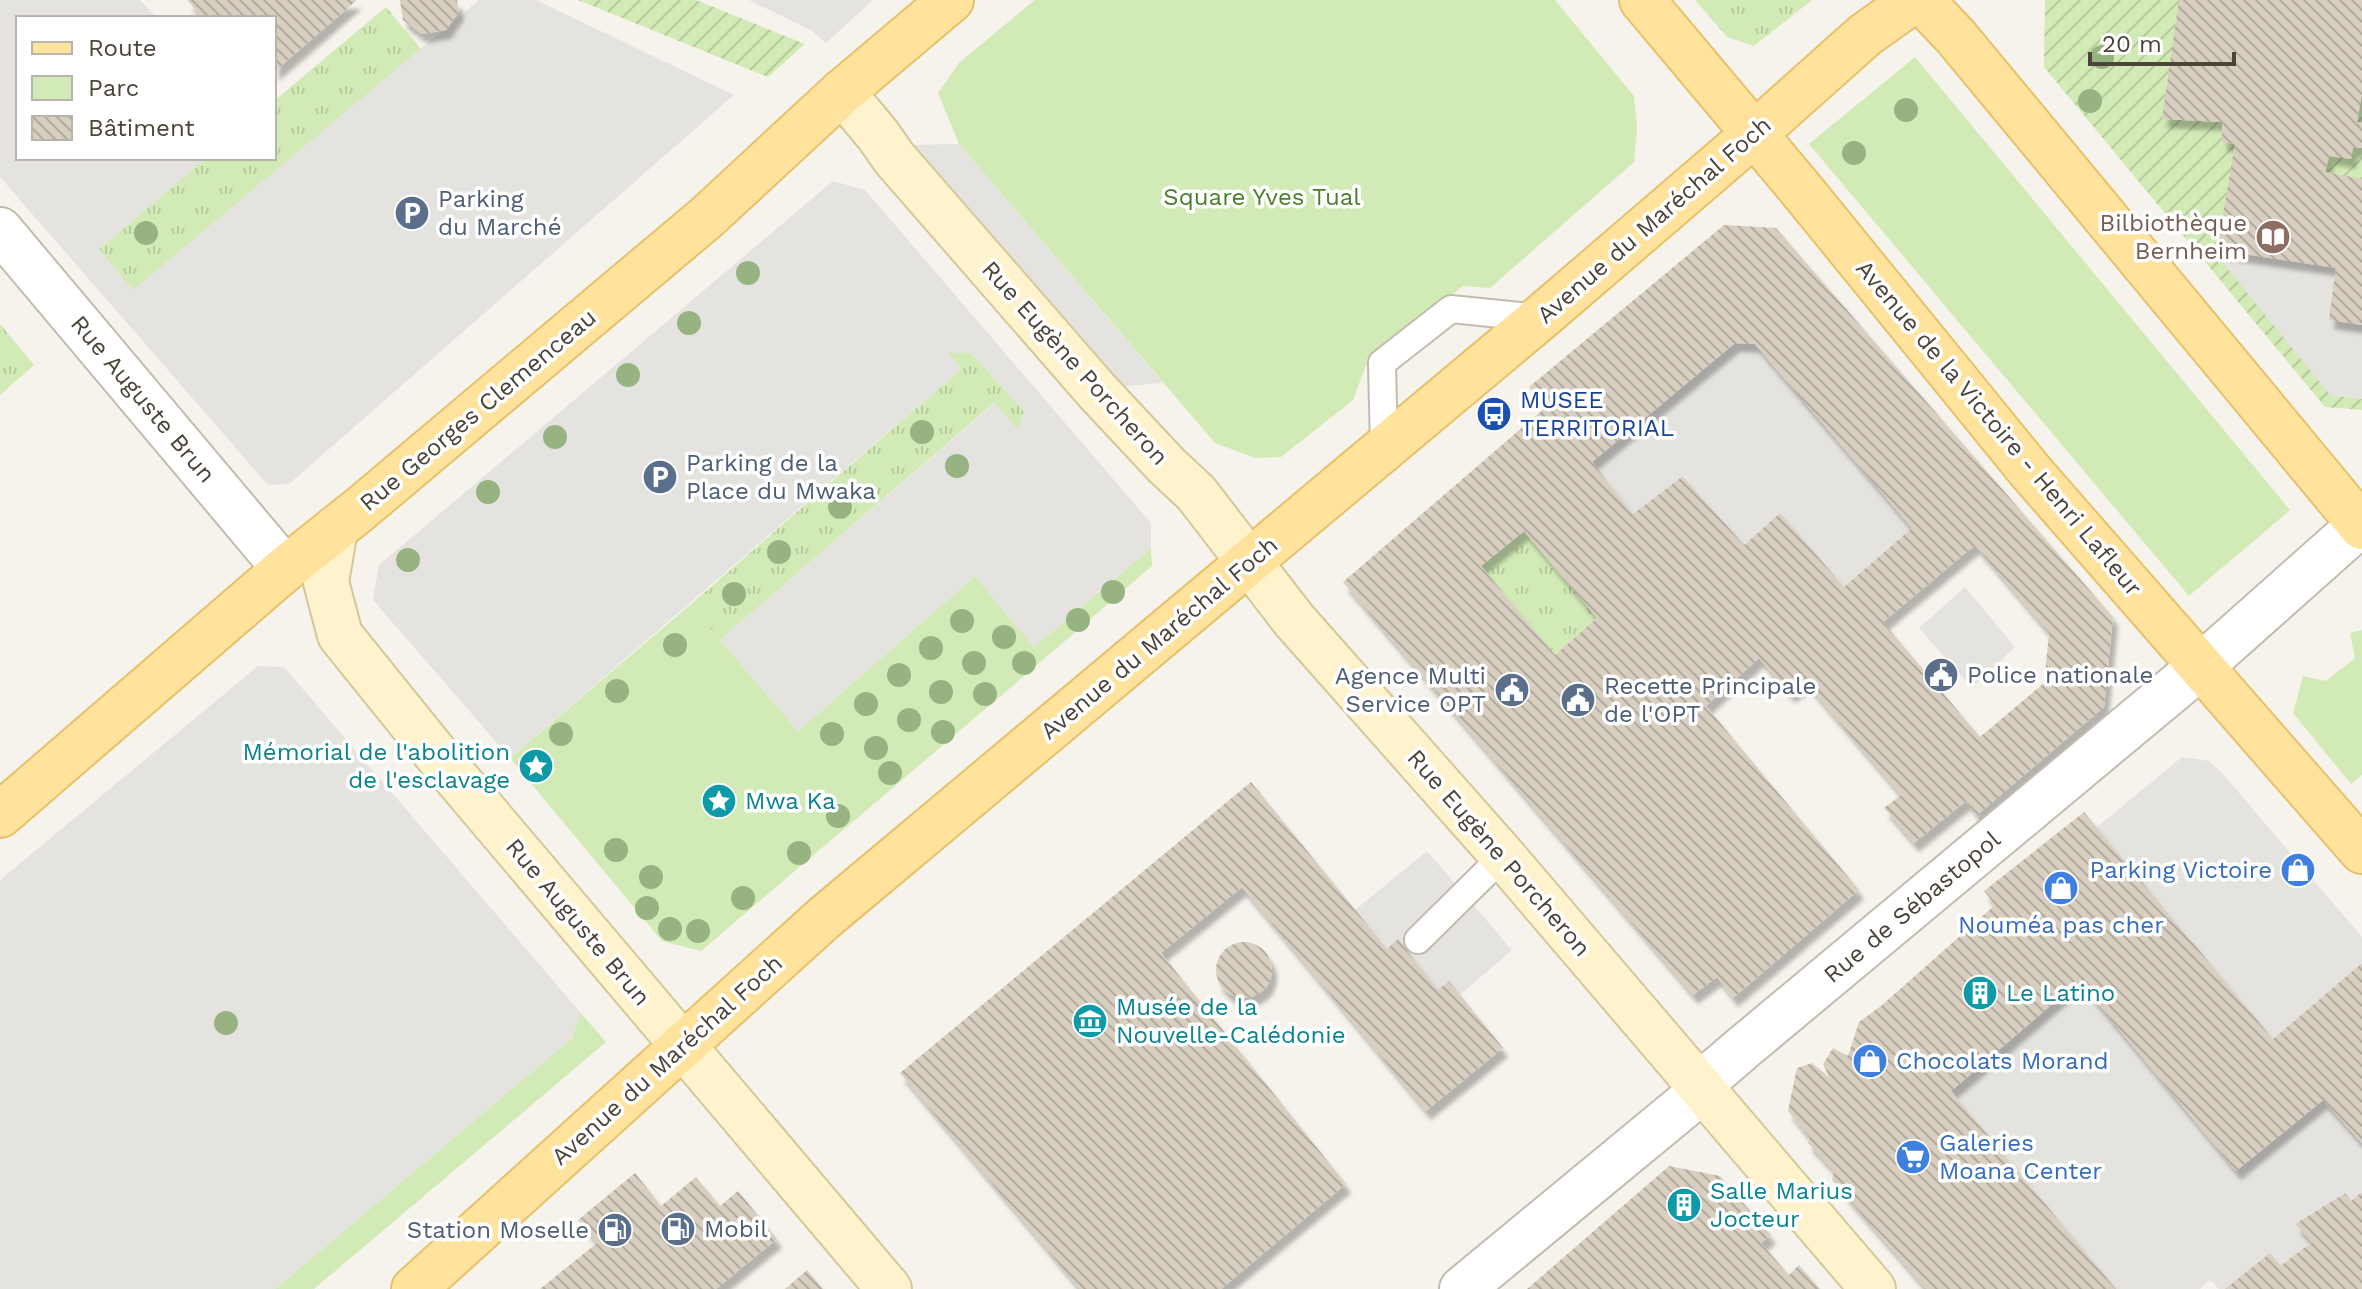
<svg xmlns="http://www.w3.org/2000/svg" width="2362" height="1289" viewBox="0 0 2362 1289" font-family="'Work Sans',sans-serif">
<defs>
<pattern id="grass-tufts" width="24" height="20" patternUnits="userSpaceOnUse" patternTransform="scale(2)"><rect width="24" height="20" fill="#d2eab5"/><path d="M3 7l-1-3M5 7V3M7 7l1-3M15 17l-1-3M17 17v-4M19 17l1-3" fill="none" stroke="#b6ca9c"/></pattern>
<pattern id="garden-furrows" width="10" height="10" patternUnits="userSpaceOnUse" patternTransform="scale(2)"><rect width="10" height="10" fill="#d2eab5"/><path d="M-1 1l2-2M0 10L10 0M9 11l2-2" fill="none" stroke="#b6ca9c"/></pattern>
<pattern id="building-back-hatch" width="6" height="6" patternUnits="userSpaceOnUse" patternTransform="scale(2)"><rect width="6" height="6" fill="#d8cfc1"/><path d="M-1 5l2 2M0 0l6 6M5-1l2 2" fill="none" stroke="#b1aa9e"/></pattern>
<filter id="shadow"><feDropShadow dx="5" dy="9" stdDeviation="2" flood-color="#0004"/></filter>
</defs>
<rect width="100%" height="100%" fill="#f6f3ec"/>
<!-- grass -->
<path fill="url(#grass-tufts)" d="M1695,0H1812L1754,46L1727,37Z
M386,7L421,49L133,291L99,249L206,158H274V101Z
M0,324L34,365L0,395Z
M948,353H971L1024,411L1018,431L994,403L720,640L690,605L961,369Z
M1524,531L1597,618L1555,655L1481,566Z
M1151,548L1152,566L1044,659L1034,647Z"/>
<!-- park -->
<path fill="#d2eab5" d="M1035,0H1555L1634,96L1637,128L1634,162L1490,288L1463,286L1366,365L1353,400L1281,457L1255,458L1215,443L959,144L938,93L959,63Z
M1915,57L2290,510L2189,596L1809,144Z
M975,576L1044,659L701,951L662,941L510,758L690,605L798,731Z
M2362,630V775L2351,784L2293,713L2303,676L2326,681L2355,658L2350,633Z
M580,1012L606,1042L314,1289H275L572,1038Z"/>
<!-- garden -->
<path fill="url(#garden-furrows)" d="M578,0H696L805,44L768,77Z
M2045,0H2362V410L2325,407L2044,67Z"/>
<!-- parking -->
<path fill="#e5e3e0" d="M0,0H140L157,18H18V158H206L99,249L133,290L479,0H536L734,95L289,484L268,485L0,177Z
M749,0H873L826,43L812,31Z
M959,144L1163,383L1114,387L904,145Z
M833,181L865,190L1151,523V548L1034,647L975,576L798,731L720,640L995,403L1018,430L1024,411L971,353H949L961,369L510,758L373,600L379,565Z
M2217,250L2336,268L2329,320L2362,325V399L2331,396L2214,252Z
M1735,343L1755,344L1912,528L1844,587L1780,514L1744,545L1684,476L1633,514L1592,462Z
M1965,587L2015,647L1972,688L1919,628Z
M258,666L284,667L580,1012L572,1038L275,1289H0V880Z
M2182,757L2209,761L2222,773L2362,937V963L2273,1039L2097,827Z
M1427,851L1512,950L1460,995L1438,990L1387,949L1355,910Z
M2079,981L2236,1171L2323,1100L2362,1143V1192L2351,1201L2344,1193L2295,1224L2312,1242L2280,1266L2225,1289H2219L2210,1280L2200,1289H2116L1951,1091Z"/>
<!-- building -->
<path fill="url(#building-back-hatch)" fill-rule="evenodd" filter="url(#shadow)" d="M187,0H357L274,72V18H203Z
M400,0H457L459,11L446,30L422,34L403,20Z
M2179,0H2362V94L2357,122L2362,123V148H2353L2351,159L2329,156L2325,172L2362,179V325L2329,320L2336,268L2217,250L2235,144L2222,142V122L2162,119Z
M1724,225L1776,228L2113,617L2104,707L1977,815L1966,801L1914,843L1884,808L1901,795L1806,683L1790,694L1759,658L1706,706L1859,890L1733,998L1717,977L1693,995L1343,582L1546,407L1529,387ZM1735,343L1755,344L1912,528L1844,587L1780,513L1744,545L1683,476L1633,514L1592,462ZM1524,531L1597,618L1555,655L1481,566ZM1975,545L2049,633L2044,683L1980,737L1883,622Z
M1251,782L1387,949L1398,939L1438,990L1449,981L1503,1048L1426,1111L1242,887L1161,953L1346,1184L1221,1289H1080L900,1073Z
M2084,812L2273,1039L2362,963V1143L2323,1100L2236,1171L2079,981L1951,1091L2116,1289H1926L1832,1180L1834,1171L1808,1143L1809,1137L1788,1111L1797,1068L1812,1063L1830,1078L1823,1064L1833,1048L1848,1056L1859,1022L1881,1006L1995,905L1984,891Z
M1216 970a28 28 0 1 1 56 0a28 28 0 1 1-56 0Z
M1669,1166L1720,1176L1771,1235L1761,1243L1789,1275L1799,1265L1820,1289H1527Z
M635,1173L661,1206L696,1177L720,1206L738,1191L777,1239L716,1289H540L597,1243L578,1220Z
M2362,1192V1289H2225L2270,1253L2280,1266L2312,1242L2295,1224L2345,1193L2351,1201Z
M807,1270L823,1289H785Z"/>
<g fill="none" stroke-linecap="round" stroke-linejoin="round">
<defs>
<path id="lane" d="M1384,448L1382,363L1451,309L1540,318
M1418,940L1503,856"/>
<path id="street" d="M0,230L285,569
M1462,1289L1703,1090L1709,1077L1744,1047L2200,667L2362,523"/>
<path id="secondary" d="M842,92L878,135L894,158L1096,390L1166,465L1196,493L1294,620L1503,856L1873,1289
M335,529L326,582L340,635L436,754L889,1289"/>
<path id="primary" d="M1642,0L1799,187L2031,472L2362,851
M1921,0L1956,37L2362,527
M0,815L285,569L359,510L707,217L842,92L951,0
M414,1289L824,918L1540,318L1753,135L1865,35L1914,0"/>
</defs>
<!-- lane casing -->
<use href="#lane" stroke="#c2bbae" stroke-width="30"/>
<!-- street casing -->
<use href="#street" stroke="#c2bbae" stroke-width="48"/>
<!-- secondary casing -->
<use href="#secondary" stroke="#d6c79b" stroke-width="48"/>
<!-- primary casing -->
<use href="#primary" stroke="#e6c16a" stroke-width="48"/>
<!-- lane -->
<use href="#lane" stroke="#fff" stroke-width="26"/>
<!-- street -->
<use href="#street" stroke="#fff" stroke-width="44"/>
<!-- secondary -->
<use href="#secondary" stroke="#fff3cd" stroke-width="44"/>
<!-- primary -->
<use href="#primary" stroke="#ffe39c" stroke-width="44"/>
</g>
<!-- trees -->
<g fill="#97b381">
<circle cx="2102" cy="57" r="12"/>
<circle cx="2090" cy="101" r="12"/>
<circle cx="1906" cy="110" r="12"/>
<circle cx="1854" cy="153" r="12"/>
<circle cx="146" cy="233" r="12"/>
<circle cx="748" cy="273" r="12"/>
<circle cx="689" cy="323" r="12"/>
<circle cx="628" cy="375" r="12"/>
<circle cx="922" cy="432" r="12"/>
<circle cx="555" cy="437" r="12"/>
<circle cx="957" cy="466" r="12"/>
<circle cx="488" cy="492" r="12"/>
<circle cx="840" cy="507" r="12"/>
<circle cx="779" cy="552" r="12"/>
<circle cx="408" cy="560" r="12"/>
<circle cx="1113" cy="592" r="12"/>
<circle cx="734" cy="594" r="12"/>
<circle cx="1078" cy="620" r="12"/>
<circle cx="962" cy="621" r="12"/>
<circle cx="1004" cy="637" r="12"/>
<circle cx="675" cy="645" r="12"/>
<circle cx="931" cy="648" r="12"/>
<circle cx="974" cy="663" r="12"/>
<circle cx="1024" cy="663" r="12"/>
<circle cx="899" cy="675" r="12"/>
<circle cx="617" cy="691" r="12"/>
<circle cx="941" cy="692" r="12"/>
<circle cx="985" cy="694" r="12"/>
<circle cx="866" cy="704" r="12"/>
<circle cx="909" cy="720" r="12"/>
<circle cx="943" cy="732" r="12"/>
<circle cx="561" cy="734" r="12"/>
<circle cx="832" cy="734" r="12"/>
<circle cx="876" cy="748" r="12"/>
<circle cx="890" cy="773" r="12"/>
<circle cx="838" cy="816" r="12"/>
<circle cx="616" cy="850" r="12"/>
<circle cx="799" cy="853" r="12"/>
<circle cx="651" cy="877" r="12"/>
<circle cx="743" cy="898" r="12"/>
<circle cx="647" cy="908" r="12"/>
<circle cx="670" cy="929" r="12"/>
<circle cx="698" cy="931" r="12"/>
<circle cx="226" cy="1023" r="12"/>
</g>
<!-- icons -->
<defs>
<symbol id="parking-disc" viewBox="-11 -11 22 22"><circle r="9.5" fill="#5c6f8a" stroke="#fff"/><path d="M-3.5-5.5H1a3.5 3.5 0 0 1 0 7H-1V5.5H-3.5ZM-1-3.4V-.6H.8a1.4 1.4 0 0 0 0-2.8Z" fill="#fff"/></symbol>
<symbol id="library-disc" viewBox="-11 -11 22 22"><circle r="9.5" fill="#8d6e63" stroke="#fff"/><path d="M-6-4Q-3-5.5-.7-3.5V5Q-3 3-6 4ZM6-4Q3-5.5 .7-3.5V5Q3 3 6 4Z" fill="#fff"/></symbol>
<symbol id="bus-disc" viewBox="-11 -11 22 22"><circle r="9.5" fill="#1a4fb4" stroke="#fff"/><path d="M-5-6H5V4H4V6H2V4H-2V6H-4V4H-5ZM-3.5-4V0h7V-4ZM-3.5 1.2v1.5H-2V1.2ZM2 1.2v1.5H3.5V1.2Z" fill="#fff"/></symbol>
<symbol id="civic-disc" viewBox="-11 -11 22 22"><circle r="9.5" fill="#5c6f8a" stroke="#fff"/><path d="M-.6-6.5H3V-4.5H.6V-3L4-1V1h2V6H-6V1h2V-1L-.6-3ZM-1.2 2.5V6h2.4V2.5Z" fill="#fff"/></symbol>
<symbol id="sight-disc" viewBox="-11 -11 22 22"><circle r="9.5" fill="#0f9aa8" stroke="#fff"/><path d="M0-6L1.8-2.2L6-1.7L2.9 1.2L3.7 5.4L0 3.3L-3.7 5.4L-2.9 1.2L-6-1.7L-1.8-2.2Z" fill="#fff"/></symbol>
<symbol id="shop-disc" viewBox="-11 -11 22 22"><circle r="9.5" fill="#3f7fe0" stroke="#fff"/><path d="M-5-2.5h2.3a2.7 3.5 0 0 1 5.4 0H5L5.5 6h-11ZM-1.5-2.5h3a1.5 2.3 0 0 0-3 0Z" fill="#fff"/></symbol>
<symbol id="building-disc" viewBox="-11 -11 22 22"><circle r="9.5" fill="#0f9aa8" stroke="#fff"/><path d="M-4-6H4V6H1V3H-1V6H-4ZM-2.5-4.3h1.7v1.8h-1.7ZM.8-4.3h1.7v1.8H.8ZM-2.5-1h1.7V.8h-1.7ZM.8-1h1.7V.8H.8Z" fill="#fff"/></symbol>
<symbol id="museum-disc" viewBox="-11 -11 22 22"><circle r="9.5" fill="#0f9aa8" stroke="#fff"/><path d="M0-6L6-3V-2H-6V-3ZM-5-1h2V3h-2ZM-1-1h2V3h-2ZM3-1h2V3H3ZM-6 4H6V6H-6Z" fill="#fff"/></symbol>
<symbol id="supermarket-disc" viewBox="-11 -11 22 22"><circle r="9.5" fill="#3f7fe0" stroke="#fff"/><path d="M-6-5.5h2.5l.6 2H6L4.5 2H-2.5L-4.4-4H-6ZM-1.5 3.2a1.3 1.3 0 1 0 .1 0ZM3 3.2a1.3 1.3 0 1 0 .1 0Z" fill="#fff"/></symbol>
<symbol id="fuel-disc" viewBox="-11 -11 22 22"><circle r="9.5" fill="#5c6f8a" stroke="#fff"/><path d="M-5.5-6h7V0h2V4h1.3V-2.5L3-4.5l.8-.8L6-3V5H2.5V1h-1V6h-7ZM-4.2-4.7v3.2H.2V-4.7Z" fill="#fff"/></symbol>
</defs>
<g fill-rule="evenodd">
<use href="#parking-disc" x="392" y="193" width="40" height="40"/>
<use href="#library-disc" x="2253" y="217" width="40" height="40"/>
<use href="#bus-disc" x="1474" y="394" width="40" height="40"/>
<use href="#parking-disc" x="640" y="457" width="40" height="40"/>
<use href="#civic-disc" x="1921" y="655" width="40" height="40"/>
<use href="#civic-disc" x="1492" y="670" width="40" height="40"/>
<use href="#civic-disc" x="1558" y="680" width="40" height="40"/>
<use href="#sight-disc" x="516" y="746" width="40" height="40"/>
<use href="#sight-disc" x="699" y="781" width="40" height="40"/>
<use href="#shop-disc" x="2278" y="850" width="40" height="40"/>
<use href="#shop-disc" x="2041" y="868" width="40" height="40"/>
<use href="#building-disc" x="1960" y="973" width="40" height="40"/>
<use href="#museum-disc" x="1070" y="1001" width="40" height="40"/>
<use href="#shop-disc" x="1850" y="1041" width="40" height="40"/>
<use href="#supermarket-disc" x="1893" y="1137" width="40" height="40"/>
<use href="#building-disc" x="1664" y="1185" width="40" height="40"/>
<use href="#fuel-disc" x="658" y="1209" width="40" height="40"/>
<use href="#fuel-disc" x="595" y="1210" width="40" height="40"/>
</g>
<g text-anchor="middle" dominant-baseline="central" stroke-width="7" stroke-linejoin="round" paint-order="stroke">
<!-- park labels -->
<g font-size="24" fill="#4a7f2a" stroke="#fff">
<text x="1262" y="197">Square Yves Tual</text>
</g>
<!-- service labels -->
<g font-size="24" fill="#4e5e75" stroke="#fff" text-anchor="start">
<text x="438" y="199">Parking<tspan x="438" dy="28">du Marché</tspan></text>
<text x="686" y="463">Parking de la<tspan x="686" dy="28">Place du Mwaka</tspan></text>
<text x="1967" y="675">Police nationale</text>
<text x="1486" y="676" text-anchor="end">Agence Multi<tspan x="1486" dy="28">Service OPT</tspan></text>
<text x="1604" y="686">Recette Principale<tspan x="1604" dy="28">de l'OPT</tspan></text>
<text x="704" y="1229">Mobil</text>
<text x="589" y="1230" text-anchor="end">Station Moselle</text>
</g>
<!-- street labels -->
<g font-size="24" fill="#4b4439" stroke="#fff">
<text transform="translate(1654 220) rotate(-41)">Avenue du Maréchal Foch</text>
<text transform="translate(1075 363) rotate(48)">Rue Eugène Porcheron</text>
<text transform="translate(143 399) rotate(50)">Rue Auguste Brun</text>
<text transform="translate(478 410) rotate(-40)">Rue Georges Clemenceau</text>
<text transform="translate(1999 428) rotate(50)">Avenue de la Victoire - Henri Lafleur</text>
<text transform="translate(1159 638) rotate(-40)">Avenue du Maréchal Foch</text>
<text transform="translate(1499 853) rotate(49)">Rue Eugène Porcheron</text>
<text transform="translate(1912 907) rotate(-40)">Rue de Sébastopol</text>
<text transform="translate(578 922) rotate(50)">Rue Auguste Brun</text>
<text transform="translate(667 1060) rotate(-42)">Avenue du Maréchal Foch</text>
</g>
<!-- education labels -->
<g font-size="24" fill="#785e54" stroke="#fff" text-anchor="end">
<text x="2247" y="223">Bilbiothèque<tspan x="2247" dy="28">Bernheim</tspan></text>
</g>
<!-- transit labels -->
<g font-size="24" fill="#164399" stroke="#fff" text-anchor="start">
<text x="1520" y="400">MUSEE<tspan x="1520" dy="28">TERRITORIAL</tspan></text>
</g>
<!-- culture labels -->
<g font-size="24" fill="#0d838f" stroke="#fff" text-anchor="start">
<text x="510" y="752" text-anchor="end">Mémorial de l'abolition<tspan x="510" dy="28">de l'esclavage</tspan></text>
<text x="745" y="801">Mwa Ka</text>
<text x="2006" y="993">Le Latino</text>
<text x="1116" y="1007">Musée de la<tspan x="1116" dy="28">Nouvelle-Calédonie</tspan></text>
<text x="1710" y="1191">Salle Marius<tspan x="1710" dy="28">Jocteur</tspan></text>
</g>
<!-- shop labels -->
<g font-size="24" fill="#366cbe" stroke="#fff" text-anchor="start">
<text x="2272" y="870" text-anchor="end">Parking Victoire</text>
<text x="2061" y="925" text-anchor="middle">Nouméa pas cher</text>
<text x="1896" y="1061">Chocolats Morand</text>
<text x="1939" y="1143">Galeries<tspan x="1939" dy="28">Moana Center</tspan></text>
</g>
</g>
<!-- legend -->
<rect x="16" y="16" width="260" height="144" fill="#ffffff" stroke="#b7b4b0" stroke-width="2"/>
<rect x="32" y="42" width="40" height="12" fill="#ffe39c" stroke="#b7b4b0" stroke-width="2"/>
<text x="88" y="56" font-size="24" fill="#4b4439">Route</text>
<rect x="32" y="76" width="40" height="24" fill="#d2eab5" stroke="#b7b4b0" stroke-width="2"/>
<text x="88" y="96" font-size="24" fill="#4b4439">Parc</text>
<rect x="32" y="116" width="40" height="24" fill="url(#building-back-hatch)" stroke="#b7b4b0" stroke-width="2"/>
<text x="88" y="136" font-size="24" fill="#4b4439">Bâtiment</text>
<!-- scale -->
<path d="M2090 52v12h144v-12" fill="none" stroke="#4b4439" stroke-width="4"/>
<text x="2102" y="52" font-size="24" fill="#4b4439" stroke="#ffffff" stroke-width="6" paint-order="stroke">20 m</text>
</svg>
